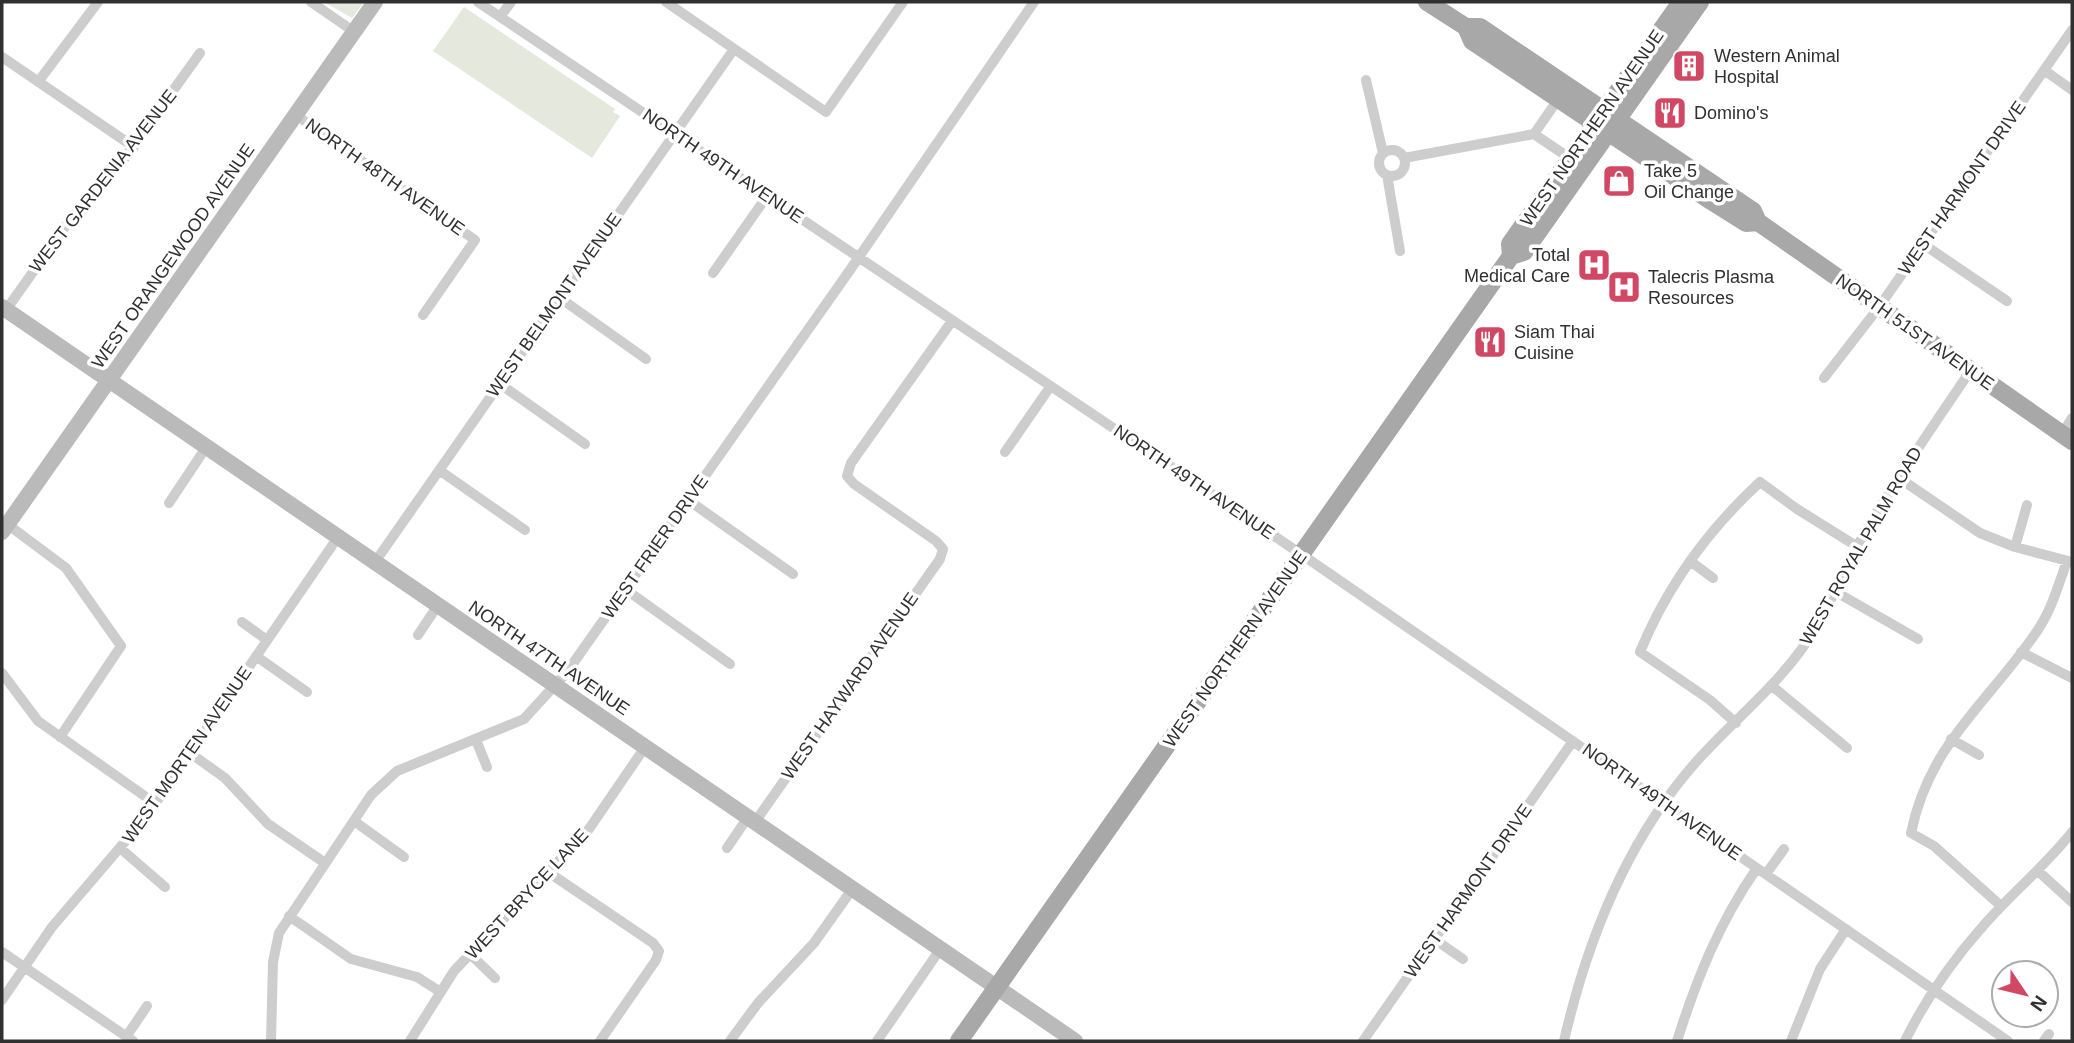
<svg xmlns="http://www.w3.org/2000/svg" width="2074" height="1043" viewBox="0 0 2074 1043" font-family="Helvetica,sans-serif">
<rect width="100%" height="100%" fill="#fff"/>
<!-- green -->
<path fill="#e4e8dd" d="M324,2H364L352,18Z
M464,7L615,109L613,112L620,116L592,158L433,51Z"/>
<g fill="none" stroke-linecap="round" stroke-linejoin="round">
<!-- street -->
<path stroke="#cdcdcd" stroke-width="10" d="M311,2L353,31
M478,2L1301,554L2008,1041
M666,2L826,112L903,2
M500,17L511,2
M2,57L134,147
M2044,70L2072,90
M1366,80L1383,153
M38,82L98,2
M296,115L475,240L423,315
M1534,134L1571,159
M1379 163a13 13 0 1 1 26 0a13 13 0 1 1-26 0Z
M1404,158L1534,134L1559,98
M1387,175L1400,251
M1923,244L2007,301
M713,273L767,196
M560,298L646,359
M6,310L72,217L124,159L200,53
M1824,378L1879,307L2072,30
M500,384L585,444
M2062,434L2072,418
M1005,452L1050,387
M439,470L525,530
M1899,478L1980,533L2015,547L2072,562
M688,500L793,574
M169,503L207,446
M7,524L66,568L121,646L60,737
M2015,547L2027,505
M1690,561L1713,578
M375,562L734,49
M625,589L730,664
M1836,592L1918,639
M242,622L267,640
M418,635L438,605
M2021,652L2072,678
M256,656L307,692
M2,673L38,721L156,804
M1772,686L1847,748
M1736,723L1710,700L1640,652C1667,586 1708,530 1760,482L1797,509L1858,547
M1951,739L1979,755
M476,740L487,767
M190,753L225,778L268,824L325,863
M354,821L404,857
M755,822L940,559L943,549L936,541L854,484L847,476L851,463L952,321
M120,848L165,887
M727,848L748,817
M2038,871L2072,902
M548,872L653,943L659,951L656,960L600,1041
M1766,874L1784,849
M2001,906L1934,846L1911,833C1929,744 1987,704 2035,634C2051,612 2058,586 2067,561
M289,916L351,959L417,977L439,991
M1434,939L1463,959
M2,952L133,1041
M470,954L495,978
M2,1000L52,927L146,817L338,537
M126,1037L147,1006
M271,1041L273,962L279,933L371,795L397,771L524,719L567,672L850,270L1034,2
M410,1041L454,971L589,829L645,747
M730,1041L758,1003L814,943L853,888
M877,1041L941,948
M1363,1041L1573,741
M1564,1041C1587,941 1627,840 1696,762C1730,724 1770,692 1801,650C1829,611 1845,566 1869,525C1901,472 1936,421 1971,370
M1677,1041C1697,978 1719,923 1757,868
M1791,1041L1820,969L1846,929
M1905,1041C1925,1000 1953,960 1983,926C2012,893 2045,866 2072,832
M2044,1041L2049,1034"/>
<!-- secondary -->
<path stroke="#bababa" stroke-width="16" d="M2,307L1075,1041
M2,532L375,2"/>
<!-- primary -->
<path stroke="#a8a8a8" stroke-width="18" d="M1427,2L1466,27H1480L1753,211L1758,222L2072,441
M1466,27L1472,41L1711,201L1746,223L1758,222
M1511,256L1510,244L1681,2
M959,1041L1511,256L1524,252L1700,2"/>
</g>
<!-- icons -->
<defs>
<symbol id="building-square" viewBox="-11 -11 22 22"><rect x="-9" y="-9" width="18" height="18" rx="4" fill="#d14865" stroke="#fff"/><path d="M-4-6H4V6H1V3H-1V6H-4ZM-2.5-4.3h1.7v1.8h-1.7ZM.8-4.3h1.7v1.8H.8ZM-2.5-1h1.7V.8h-1.7ZM.8-1h1.7V.8H.8Z" fill="#fff"/></symbol>
<symbol id="restaurant-square" viewBox="-11 -11 22 22"><rect x="-9" y="-9" width="18" height="18" rx="4" fill="#d14865" stroke="#fff"/><path d="M-5-6h1v4h1v-4h1v4h1v-4h1v5L-1.5 .5V6h-2V.5L-5-1ZM5-6V6H3V1.5H1.5Q1.5-4 5-6Z" fill="#fff"/></symbol>
<symbol id="shop-square" viewBox="-11 -11 22 22"><rect x="-9" y="-9" width="18" height="18" rx="4" fill="#d14865" stroke="#fff"/><path d="M-5-2.5h2.3a2.7 3.5 0 0 1 5.4 0H5L5.5 6h-11ZM-1.5-2.5h3a1.5 2.3 0 0 0-3 0Z" fill="#fff"/></symbol>
<symbol id="hospital-square" viewBox="-11 -11 22 22"><rect x="-9" y="-9" width="18" height="18" rx="4" fill="#d14865" stroke="#fff"/><path d="M-5-5h3v3.5h4V-5h3V5h-3V1.5h-4V5h-3Z" fill="#fff"/></symbol>
</defs>
<g fill-rule="evenodd">
<use href="#building-square" x="1670" y="47" width="38" height="38"/>
<use href="#restaurant-square" x="1651" y="94" width="38" height="38"/>
<use href="#shop-square" x="1600" y="162" width="38" height="38"/>
<use href="#hospital-square" x="1575" y="246" width="38" height="38"/>
<use href="#hospital-square" x="1605" y="268" width="38" height="38"/>
<use href="#restaurant-square" x="1471" y="323" width="38" height="38"/>
</g>
<g text-anchor="middle" dominant-baseline="central" stroke-width="7" stroke-linejoin="round" paint-order="stroke">
<!-- poi labels -->
<g font-size="18" fill="#303030" stroke="#fff" text-anchor="start">
<text x="1714" y="56">Western Animal<tspan x="1714" dy="21">Hospital</tspan></text>
<text x="1694" y="113">Domino's</text>
<text x="1644" y="171">Take 5<tspan x="1644" dy="21">Oil Change</tspan></text>
<text x="1570" y="255" text-anchor="end">Total<tspan x="1570" dy="21">Medical Care</tspan></text>
<text x="1648" y="277">Talecris Plasma<tspan x="1648" dy="21">Resources</tspan></text>
<text x="1514" y="332">Siam Thai<tspan x="1514" dy="21">Cuisine</tspan></text>
</g>
<!-- street labels -->
<g font-size="18" fill="#303030" stroke="#fff">
<text transform="translate(1592 128) rotate(-55)">WEST NORTHERN AVENUE</text>
<text transform="translate(723 166) rotate(34)">NORTH 49TH AVENUE</text>
<text transform="translate(385 177) rotate(35)">NORTH 48TH AVENUE</text>
<text transform="translate(103 181) rotate(-52)">WEST GARDENIA AVENUE</text>
<text transform="translate(1962 188) rotate(-55)">WEST HARMONT DRIVE</text>
<text transform="translate(173 256) rotate(-55)">WEST ORANGEWOOD AVENUE</text>
<text transform="translate(554 305) rotate(-55)">WEST BELMONT AVENUE</text>
<text transform="translate(1915 332) rotate(35)">NORTH 51ST AVENUE</text>
<text transform="translate(1194 482) rotate(34)">NORTH 49TH AVENUE</text>
<text transform="translate(1861 546) rotate(-60)">WEST ROYAL PALM ROAD</text>
<text transform="translate(655 547) rotate(-55)">WEST FRIER DRIVE</text>
<text transform="translate(1235 649) rotate(-55)">WEST NORTHERN AVENUE</text>
<text transform="translate(549 658) rotate(34)">NORTH 47TH AVENUE</text>
<text transform="translate(850 686) rotate(-55)">WEST HAYWARD AVENUE</text>
<text transform="translate(187 755) rotate(-55)">WEST MORTEN AVENUE</text>
<text transform="translate(1662 802) rotate(35)">NORTH 49TH AVENUE</text>
<text transform="translate(1468 891) rotate(-55)">WEST HARMONT DRIVE</text>
<text transform="translate(527 894) rotate(-47)">WEST BRYCE LANE</text>
</g>
</g>
<!-- border -->
<rect width="2074" height="1043" fill="none" stroke="#303030" stroke-width="7"/>
<!-- north arrow -->
<g transform="translate(2025 994) rotate(125)"><circle r="33" fill="#ffffff" stroke="#acacac" stroke-width="2"/>
<path d="M0-5L12 26L0 18L-12 26Z" fill="#d14865"/>
<text y="-10" font-size="19" font-weight="bold" text-anchor="middle" fill="#303030">N</text>
</g>
</svg>
